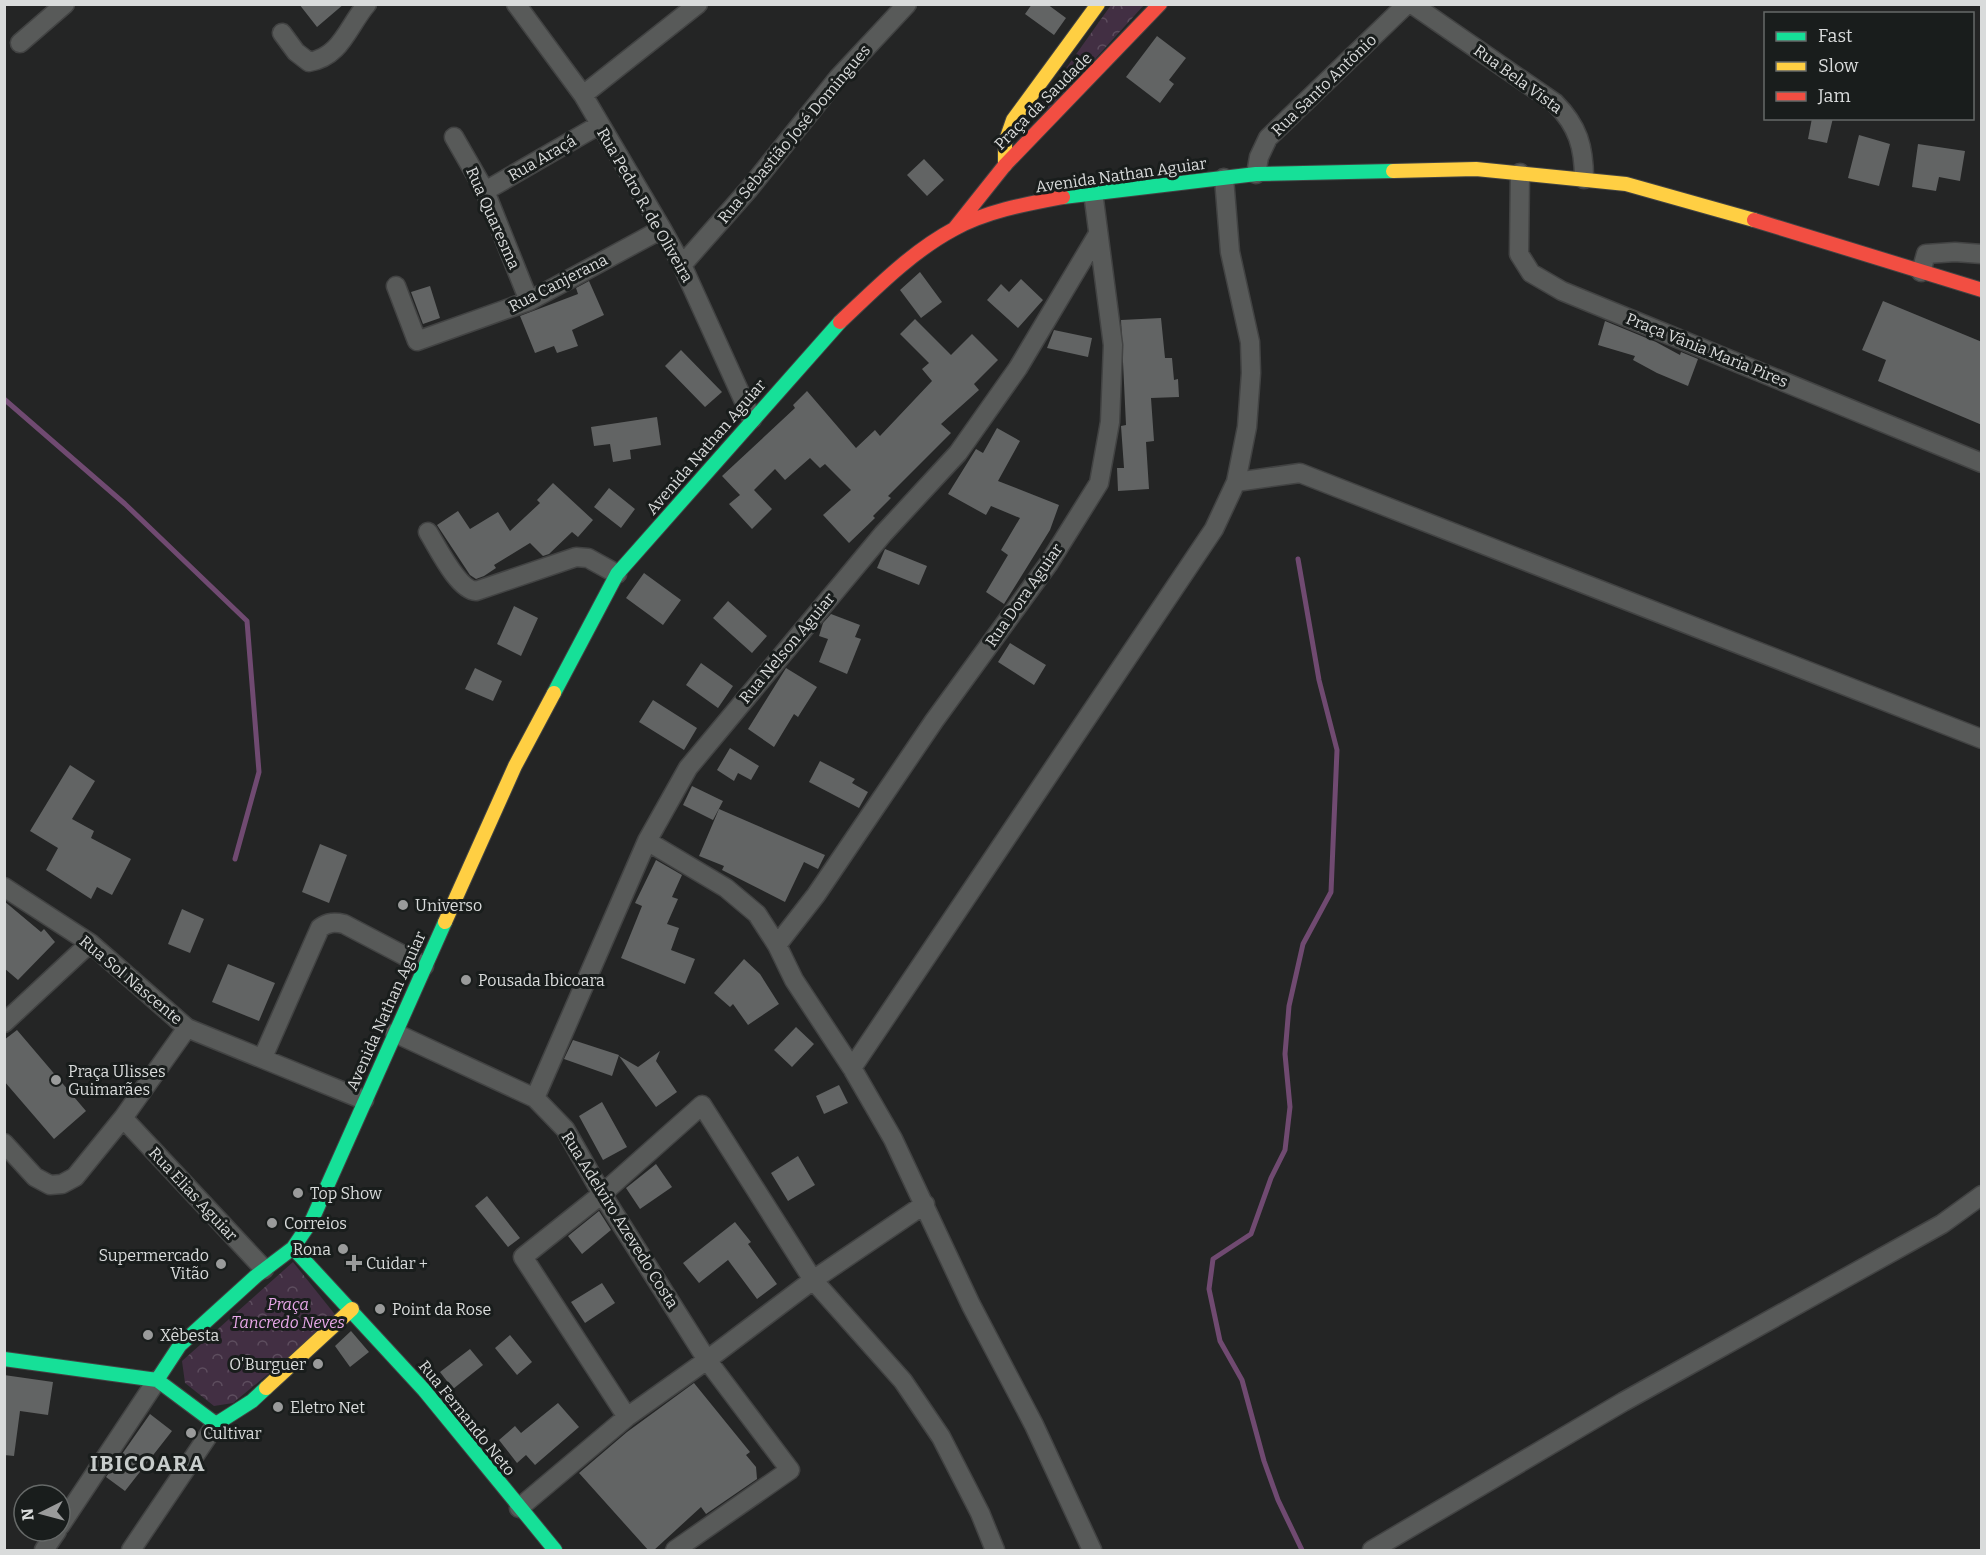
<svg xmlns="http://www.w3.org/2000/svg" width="1986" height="1555" viewBox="0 0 1986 1555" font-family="Bitter,serif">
<defs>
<pattern id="park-crowns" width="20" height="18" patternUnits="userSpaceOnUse" patternTransform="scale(1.5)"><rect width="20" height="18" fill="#422f43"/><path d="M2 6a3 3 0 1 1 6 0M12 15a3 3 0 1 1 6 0" fill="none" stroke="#5d4d5e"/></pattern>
</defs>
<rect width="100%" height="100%" fill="#242525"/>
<!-- park -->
<path fill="url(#park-crowns)" d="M1111,5H1144L1048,111L1040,105Z
M293,1262L337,1317L233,1403L214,1406L185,1383L182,1361Z"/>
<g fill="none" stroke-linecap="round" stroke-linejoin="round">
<!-- stream -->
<path stroke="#704a71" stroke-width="5" d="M4,399L125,504L247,621L259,772L235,859
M1298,559L1319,680L1337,750L1331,892L1303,944L1289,1006L1285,1054L1290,1107L1285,1150L1271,1178L1251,1234L1213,1259L1209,1289L1220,1341L1242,1380L1264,1461L1278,1500L1302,1550"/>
</g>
<!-- building -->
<path fill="#626464" d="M299,4H344L317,27Z
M1032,4H1047L1066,18L1054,35L1025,14Z
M1157,36L1186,58L1169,80L1174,84L1160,103L1126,77Z
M1812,118H1833L1827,143L1808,139Z
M1859,135L1890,144L1879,186L1848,178Z
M1918,144L1965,151L1960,181L1939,177L1936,191L1912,187Z
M924,159L944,180L927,196L907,175Z
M920,272L942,302L921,318L900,290Z
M1021,279L1043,300L1018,328L987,300L1001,284L1009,292Z
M589,281L604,315L572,330L578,346L557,353L554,346L535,353L520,316L578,294L576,288Z
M430,286L440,318L423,324L411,292Z
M1883,301L1982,342V425L1878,381L1886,360L1862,350Z
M1161,318L1165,358H1172L1174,380L1178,379L1179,397L1151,398L1154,441L1146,442L1149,489L1118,491L1117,468H1124L1121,426L1126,425L1121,320Z
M915,319L951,355L972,334L998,360L974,384L979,390L941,424L951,433L888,496L891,498L873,516L875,518L849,543L823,515L851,490L825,464L820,468L810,458L785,480L775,469L754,490L772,509L752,529L729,504L740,495L722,476L795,408L793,405L807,391L856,448L875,430L880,436L932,381L922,369L929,363L900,334Z
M1605,321L1656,342L1680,355L1681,352L1698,359L1688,386L1657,373L1633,360L1635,356L1598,345Z
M1054,330L1092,338L1088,357L1047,348Z
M681,350L722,392L705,407L665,366Z
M657,417L661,445L630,450L631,459L613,462L610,444L594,446L591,427Z
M997,428L1020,441L998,481L1059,505L1050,530L1004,604L986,592L1008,555L1001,550L1020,518L991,506L986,515L948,494L976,449L983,453Z
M553,483L593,520L578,537L572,532L549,554L543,556L530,543L494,565L496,568L484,576L476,579L470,575L437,525L458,511L470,529L498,512L510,531L540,503L537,500Z
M609,488L635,509L621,528L594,507Z
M885,549L927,566L919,585L877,568Z
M644,573L681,600L663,625L626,598Z
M728,601L767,636L752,653L713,618Z
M514,606L538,618L521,656L497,644Z
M831,614L860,625L855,637L861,639L847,674L819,662L828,639L819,636L823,623Z
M1010,643L1046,665L1034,685L998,662Z
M701,663L733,686L718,708L686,685Z
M475,668L502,681L493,701L465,689Z
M786,668L817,687L798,717L794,714L774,747L748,729Z
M653,700L697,728L684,750L639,722Z
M730,748L759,766L751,780L738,773L734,781L717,770Z
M820,761L855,779L852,783L868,792L859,808L809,782Z
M70,765L95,781L72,819L94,831L91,838L131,859L112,895L97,887L91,899L46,870L58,848L30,831Z
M692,786L723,801L713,820L683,805Z
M719,809L825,855L818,869L804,862L785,902L722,870L724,866L699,856Z
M320,844L347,855L329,903L302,892Z
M656,860L682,875L672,897L678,899L667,924L679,928L671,950L695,959L685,984L621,958L642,906L635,903Z
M4,901L41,932L44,929L55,942L18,980L4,968Z
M182,909L204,919L190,953L168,944Z
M744,959L760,974L779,1004L748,1025L733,1004L730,1007L714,993Z
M228,964L275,983L259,1021L212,1002Z
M796,1027L814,1044L792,1067L774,1050Z
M17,1030L86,1111L54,1139L4,1081V1040Z
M573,1040L619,1055L612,1076L564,1059Z
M660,1051L656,1061L677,1092L656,1107L619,1056L638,1067Z
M839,1085L848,1103L824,1114L816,1096Z
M602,1102L627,1147L603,1160L579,1116Z
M798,1156L815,1185L788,1201L771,1173Z
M656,1164L672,1187L640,1209L626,1188Z
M487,1196L520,1238L508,1247L475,1206Z
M599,1211L611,1230L582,1254L568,1236Z
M735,1222L751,1242L748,1244L777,1284L757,1299L728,1260L699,1283L683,1263Z
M602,1283L615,1303L585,1323L571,1302Z
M351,1331L369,1352L350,1367L335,1346Z
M510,1335L532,1362L517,1375L495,1348Z
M470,1349L483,1365L453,1389L440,1372Z
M4,1375L53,1382L48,1415L20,1411L14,1456L4,1455Z
M694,1383L750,1452L746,1455L756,1467L757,1479L706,1514L701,1507L653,1551H649L579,1473L627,1432Z
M558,1403L579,1427L535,1465L526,1455L517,1463L499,1440L515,1426L521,1433Z
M150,1414L172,1431L125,1491L106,1477Z"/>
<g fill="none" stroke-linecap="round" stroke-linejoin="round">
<defs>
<path id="street" d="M516,4L583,95L662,229L682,265L752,419
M1412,4L1555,103C1578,126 1584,147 1584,179
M282,33L296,52L309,62C341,57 348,26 367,4
M20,43L65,4
M583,95L698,4
M454,137L485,191L529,301
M1520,173L1519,254L1531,273L1562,291L1982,463
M1256,174L1259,157L1268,138L1407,4
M485,191L599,125
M682,265L749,189L838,78L907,4
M1921,272L1926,254L1955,252L1982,254
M396,286L417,341L529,301L662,229
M1236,482L1300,473L1982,739
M428,532C438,548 458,590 476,591L576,557L588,558L617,574
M647,841L726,888L757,914L777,945L794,980L852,1068L893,1139L971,1305L1034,1425L1092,1550
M4,887L90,943L187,1028L364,1100
M777,945L816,895L934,721L1049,563L1099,483L1110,422L1113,345L1093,192
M4,1023L90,943
M395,1033L535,1098L565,1129L602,1194L707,1360L790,1470L675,1550
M263,1057L320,928C328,922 335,922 344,924L424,966
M852,1068L1214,529L1236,482L1247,427L1251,373L1250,342L1230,252L1224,178
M535,1098L647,841L688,768L883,534L958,453L1018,368L1098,234
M123,1118L264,1269
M4,1143L35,1177L50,1185L62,1184L75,1177L123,1118L187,1028
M627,1417L523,1257L602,1194L702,1105L813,1280L903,1381L941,1437L980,1513L995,1550
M519,1508L627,1417L707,1360L813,1280L925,1204
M60,1526L157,1380
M44,1550L57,1531
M131,1550L216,1424
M1372,1550L1623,1402L1942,1224L1982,1195"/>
<path id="fast" d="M1063,197L1256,174L1393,171
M554,693L617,574L840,322
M293,1248L424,1390L555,1550
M4,1359L157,1380L216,1424L252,1401L266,1388
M157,1380L180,1345L256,1276L293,1248L312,1220L445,922"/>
<path id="slow" d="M1005,165V143L1013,120L1098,4
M1393,171L1476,169L1626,184L1754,220
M445,922L515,766L554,693
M266,1388L352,1309"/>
<path id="jam" d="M1754,220L1982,290
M954,229L1005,165L1160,4
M840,322C875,289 911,252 954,229C987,211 1026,204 1063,197"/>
</defs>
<!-- street casing -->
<use href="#street" stroke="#424343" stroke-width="21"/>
<!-- fast casing -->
<use href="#fast" stroke="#424343" stroke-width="16"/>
<!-- slow casing -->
<use href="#slow" stroke="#424343" stroke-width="16"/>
<!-- jam casing -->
<use href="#jam" stroke="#424343" stroke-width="16"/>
<!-- street -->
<use href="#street" stroke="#585a59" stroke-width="18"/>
<!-- fast -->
<use href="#fast" stroke="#16e098" stroke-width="14"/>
<!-- slow -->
<use href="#slow" stroke="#ffcf43" stroke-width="14"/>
<!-- jam -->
<use href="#jam" stroke="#f24e42" stroke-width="14"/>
</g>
<!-- markers -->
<g fill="#9a9b9b" stroke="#191d1c" stroke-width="2">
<circle cx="403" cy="905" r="6"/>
<circle cx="466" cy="980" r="6"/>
<circle cx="56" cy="1080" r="6"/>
<circle cx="298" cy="1193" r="6"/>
<circle cx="272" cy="1223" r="6"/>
<circle cx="343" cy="1249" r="6"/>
<path d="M351 1254h6v6h6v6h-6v6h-6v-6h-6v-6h6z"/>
<circle cx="221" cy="1264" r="6"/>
<circle cx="380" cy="1309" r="6"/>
<circle cx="148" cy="1335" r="6"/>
<circle cx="318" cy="1364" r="6"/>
<circle cx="278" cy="1407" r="6"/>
<circle cx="191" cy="1433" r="6"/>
</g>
<g text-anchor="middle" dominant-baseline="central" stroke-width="6" stroke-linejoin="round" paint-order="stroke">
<!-- street labels -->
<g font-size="16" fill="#d9dbdb" stroke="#191d1c">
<text transform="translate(1518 79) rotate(36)">Rua Bela Vista</text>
<text transform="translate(1324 85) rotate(-44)">Rua Santo Antônio</text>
<text transform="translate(1043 101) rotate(-45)">Praça da Saudade</text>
<text transform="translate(794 134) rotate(-50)">Rua Sebastião José Domingues</text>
<text transform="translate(542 158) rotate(-30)">Rua Araçá</text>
<text transform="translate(1121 175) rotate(-8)">Avenida Nathan Aguiar</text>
<text transform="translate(645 205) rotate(60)">Rua Pedro R. de Oliveira</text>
<text transform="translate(493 218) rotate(66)">Rua Quaresma</text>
<text transform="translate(558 283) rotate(-27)">Rua Canjerana</text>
<text transform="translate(1707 350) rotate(22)">Praça Vânia Maria Pires</text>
<text transform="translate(706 447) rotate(-49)">Avenida Nathan Aguiar</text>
<text transform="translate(1024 595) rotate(-55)">Rua Dora Aguiar</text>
<text transform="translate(787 648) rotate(-50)">Rua Nelson Aguiar</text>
<text transform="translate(131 980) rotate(40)">Rua Sol Nascente</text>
<text transform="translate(386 1011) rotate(-66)">Avenida Nathan Aguiar</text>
<text transform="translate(193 1194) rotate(47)">Rua Elias Aguiar</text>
<text transform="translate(620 1220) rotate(58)">Rua Adelviro Azevedo Costa</text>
<text transform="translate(467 1418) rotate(51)">Rua Fernando Neto</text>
</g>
<!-- poi labels -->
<g font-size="16" fill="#d9dbdb" stroke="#191d1c" text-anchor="start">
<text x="415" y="905">Universo</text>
<text x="478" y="980">Pousada Ibicoara</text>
<text x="68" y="1071">Praça Ulisses<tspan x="68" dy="18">Guimarães</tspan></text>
<text x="310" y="1193">Top Show</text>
<text x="284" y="1223">Correios</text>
<text x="331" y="1249" text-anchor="end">Rona</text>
<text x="209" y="1255" text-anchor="end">Supermercado<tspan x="209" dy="18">Vitão</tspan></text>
<text x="366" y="1263">Cuidar +</text>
<text x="392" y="1309">Point da Rose</text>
<text x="160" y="1335">Xêbesta</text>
<text x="306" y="1364" text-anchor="end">O'Burguer</text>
<text x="290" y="1407">Eletro Net</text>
<text x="203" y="1433">Cultivar</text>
</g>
<!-- park labels -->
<g font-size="16" font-style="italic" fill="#e7a7e8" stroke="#191d1c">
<text x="288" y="1304">Praça<tspan x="288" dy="18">Tancredo Neves</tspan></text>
</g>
<!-- district labels -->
<g font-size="22" font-weight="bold" letter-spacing="1.5" fill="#c8cdcc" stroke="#191d1c">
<text x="148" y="1463">IBICOARA</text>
</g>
</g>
<!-- border -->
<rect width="1986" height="1555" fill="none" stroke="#d9dbdb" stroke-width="12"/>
<!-- legend -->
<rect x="1764" y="12" width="210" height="108" fill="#191d1c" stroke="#666968" stroke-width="1.5"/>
<rect x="1776" y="32" width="30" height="9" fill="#16e098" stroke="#666968" stroke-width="1.5"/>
<text x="1818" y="42" font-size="18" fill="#d9dbdb">Fast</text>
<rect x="1776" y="62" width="30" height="9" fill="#ffcf43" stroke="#666968" stroke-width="1.5"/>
<text x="1818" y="72" font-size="18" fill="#d9dbdb">Slow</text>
<rect x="1776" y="92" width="30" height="9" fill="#f24e42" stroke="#666968" stroke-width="1.5"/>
<text x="1818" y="102" font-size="18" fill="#d9dbdb">Jam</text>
<!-- north arrow -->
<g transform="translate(42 1513) rotate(264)"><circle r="28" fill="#191d1c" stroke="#666968" stroke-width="1.5"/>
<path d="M0-4.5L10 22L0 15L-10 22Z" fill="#9a9b9b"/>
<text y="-9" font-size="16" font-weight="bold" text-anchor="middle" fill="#d9dbdb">N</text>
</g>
</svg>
